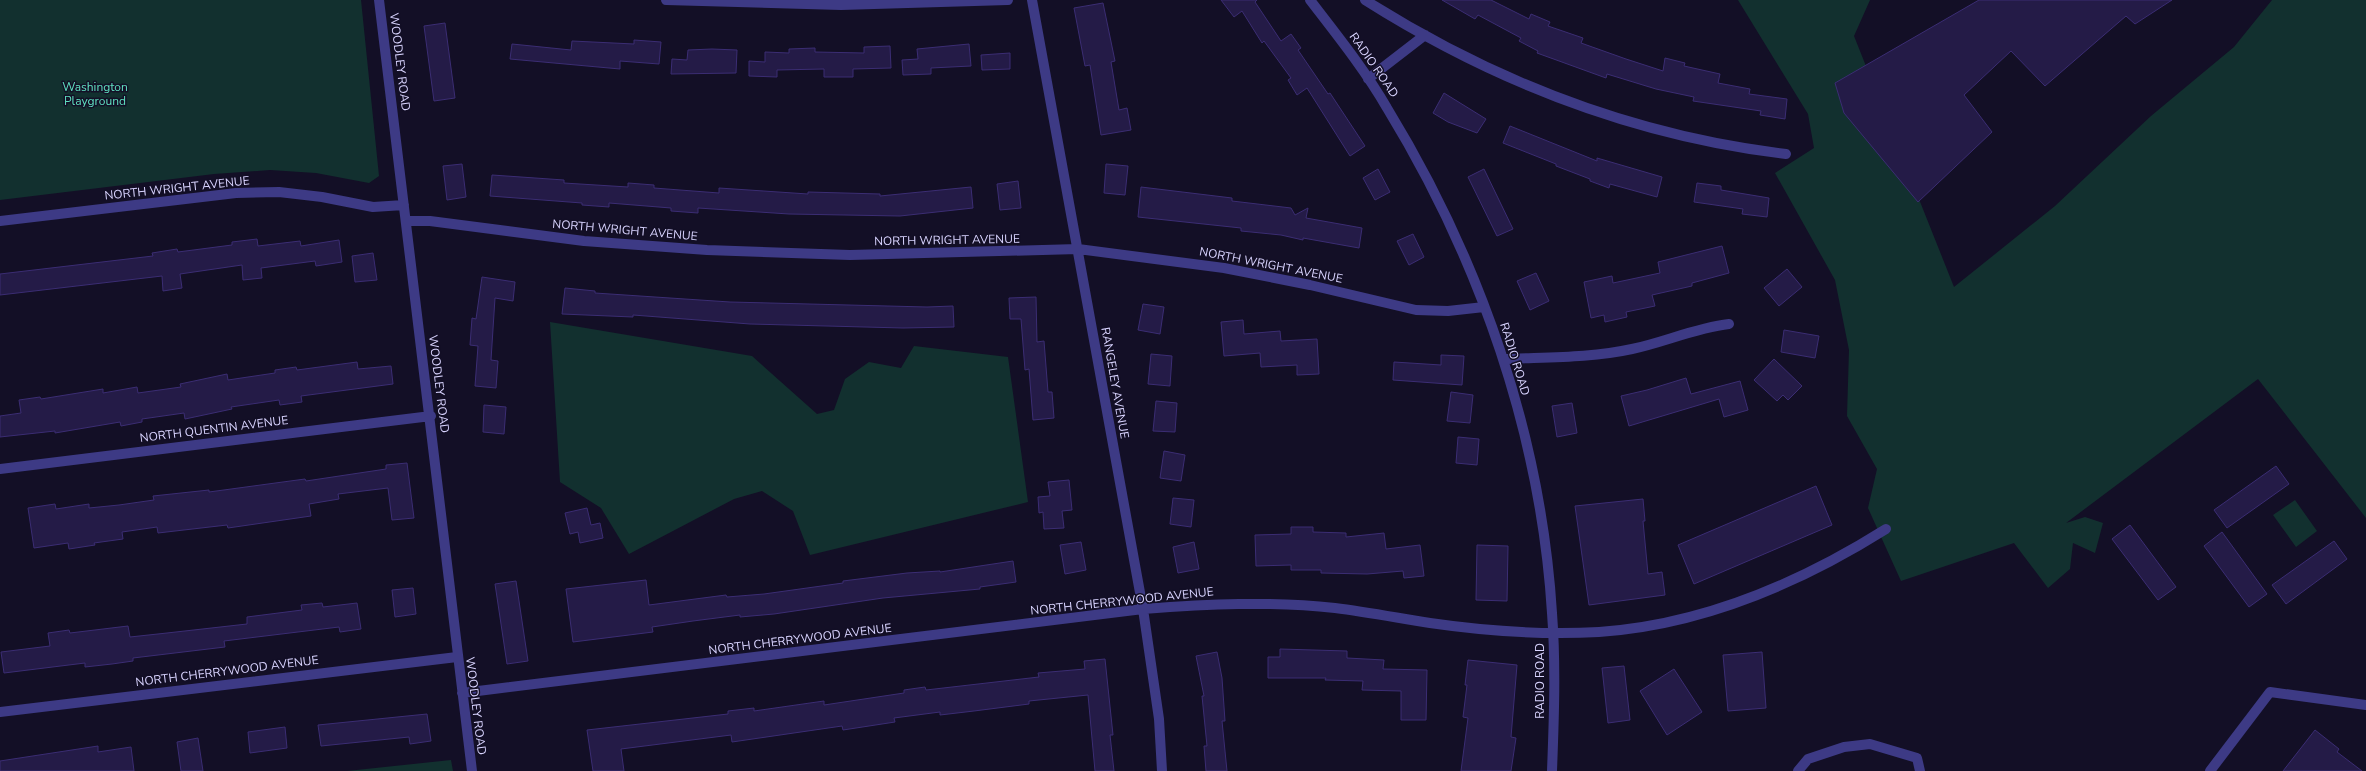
<svg xmlns="http://www.w3.org/2000/svg" width="2366" height="771" viewBox="0 0 2366 771" font-family="'Nunito Sans',sans-serif">
<rect width="100%" height="100%" fill="#130f26"/>
<!-- green -->
<path fill="#12302f" d="M0,0H361L379,176L369,183L316,173L270,170L214,174L0,200Z
M1738,0H1870L1854,36L1954,287L2055,206L2151,116L2234,47L2272,0H2366V518L2258,379L2066,523L2085,517L2103,523L2095,553L2073,543L2070,569L2048,588L2014,543L1901,581L1868,508L1877,469L1847,416L1849,350L1835,280L1775,173L1814,148L1808,114Z
M550,322L752,356L817,414L834,410L845,379L869,362L901,368L914,346L1008,357L1028,502L810,555L793,511L762,491L734,499L629,554L601,508L560,482Z
M2295,500L2317,531L2296,547L2273,515Z
M451,760L453,771H347Z"/>
<!-- building -->
<path fill="#241b47" stroke="#3b2d73" d="M1221,0H1257L1255,2L1281,41L1291,34L1301,48L1298,50L1328,94L1330,93L1365,146L1350,156L1307,88L1297,95L1288,80L1291,78L1264,41L1262,43L1242,11L1234,17Z
M1442,0H1491L1529,19L1531,14L1550,22L1548,26L1583,38L1581,43L1626,59L1663,71L1665,58L1685,63L1684,66L1720,74L1718,83L1750,89L1749,94L1787,99L1785,119L1760,115L1761,111L1693,101L1694,97L1656,89L1607,74L1606,78L1537,53L1538,51L1519,41L1521,38L1478,15L1475,19Z
M1979,0H2172L2135,24L2126,16L2045,86L2011,51L1964,95L1992,132L1918,202L1844,113L1835,83Z
M1103,3L1115,61L1111,62L1119,110L1127,108L1131,130L1101,135L1090,65L1085,66L1074,8Z
M445,23L455,98L434,101L424,26Z
M634,40L661,42L659,64L620,61V69L510,59L512,44L571,50L572,41L634,44Z
M969,44L971,66L931,68V74L903,75L902,60L918,59L917,49Z
M890,46L891,68L853,69V77H824V69L777,70V77L749,76V61L765,62V52L789,53V49L815,48V52L864,53V47Z
M712,49L737,50L736,73L671,74L672,59L687,60L688,50Z
M1010,53V69L982,70L981,55Z
M1444,93L1486,119L1477,133L1448,122L1433,113Z
M1510,126L1597,161V158L1662,177L1657,197L1610,184L1609,188L1590,181V179L1556,166V164L1503,143Z
M462,164L466,197L447,200L443,166Z
M1106,164L1128,166L1125,195L1104,193Z
M1378,169L1390,192L1375,200L1363,178Z
M1484,169L1513,229L1497,236L1468,177Z
M492,175L564,180V183L628,187V183L654,185V188L719,193V188L808,194V192L880,194V196L971,187L973,208L900,216L789,214L698,208V213L671,211V208L609,203V207L582,205V203L490,196Z
M1018,181L1021,208L1000,210L997,184Z
M1697,183L1721,186V190L1769,198L1767,217L1742,214L1743,209L1694,202Z
M1141,187L1232,198V201L1291,208L1295,215L1308,208L1306,218L1362,228L1359,248L1303,238V240L1281,235L1241,231V228L1138,217Z
M1413,234L1424,257L1409,265L1397,241Z
M257,239L258,246L300,241L301,246L339,240L342,262L316,266L315,261L261,268L262,278L243,280L242,265L180,274L182,288L163,291L162,276L0,295V274L153,256L152,253L177,249L178,252L232,245V242Z
M1722,246L1729,273L1692,283V286L1652,295L1655,306L1626,312L1627,317L1605,322L1604,315L1591,318L1584,282L1612,276L1613,283L1660,273L1658,262Z
M373,253L377,280L355,282L352,256Z
M1787,269L1802,287L1779,306L1764,288Z
M1536,273L1549,301L1530,310L1517,281Z
M482,277L515,282L513,301L495,298L491,360L498,361L496,388L475,386L478,346L470,345L472,318L476,319Z
M565,288L595,291V293L730,302L927,307L953,306L954,327L903,328L750,324L633,315V317L562,314Z
M1036,297L1037,342L1044,341L1048,392H1052L1054,418L1033,420L1029,369L1025,370L1021,319H1010L1009,298Z
M1143,304L1164,307L1160,334L1138,330Z
M1243,320L1244,334L1280,331L1281,341L1317,339L1319,374L1297,375V365L1261,367L1260,353L1224,356L1221,322Z
M1784,330L1819,336L1815,358L1781,352Z
M1151,354L1172,356L1170,386L1148,384Z
M1441,355L1464,356L1462,385L1393,380L1394,362L1441,365Z
M1774,359L1802,386L1788,400L1783,395L1777,401L1754,380Z
M357,362L358,369L391,366L393,384L301,396L302,402L280,405L279,400L231,407L232,409L185,419L184,413L142,419V422L121,426L120,422L55,433V431L0,437V416L21,413L19,400L40,397L41,399L103,389V393L137,387L138,393L181,387L180,384L227,374L228,380L275,373V370L296,367L297,370Z
M1686,378L1691,394L1740,381L1748,410L1724,417L1719,399L1629,426L1621,396L1647,390Z
M1451,392L1473,395L1470,423L1447,421Z
M1156,401L1177,403L1175,432L1153,431Z
M1572,403L1577,433L1557,437L1552,406Z
M484,405L506,407L504,434L483,432Z
M1458,437L1479,439L1477,465L1456,463Z
M1164,451L1185,455L1181,481L1160,478Z
M407,463L414,518L392,520L388,488L338,494L339,499L309,504L311,516L228,528L227,525L158,533L157,527L122,532L123,539L94,543L95,545L69,549L68,543L34,548L28,508L55,504L56,509L89,504V508L119,505L154,500L153,496L209,490V492L305,479L306,481L386,469V465Z
M2276,466L2289,484L2227,528L2214,510Z
M1069,480L1072,510L1062,511L1064,528L1044,529L1043,512L1039,513L1038,497L1050,496L1048,482Z
M1816,486L1832,525L1694,584L1678,545Z
M1173,498L1194,500L1191,527L1170,524Z
M1643,499L1645,521H1643L1648,574L1662,572L1665,595L1589,605L1575,506Z
M587,508L591,525L600,523L603,538L580,543L578,532L570,534L565,513Z
M2130,525L2176,587L2158,600L2112,539Z
M1291,527H1313V532L1346,533V537L1384,533L1386,549L1420,545L1424,576L1404,578L1403,571L1367,574L1321,573V570H1291V565L1256,566L1255,535L1291,534Z
M2222,532L2267,594L2249,607L2204,546Z
M2334,541L2347,559L2286,604L2272,585Z
M1081,542L1086,570L1065,574L1060,545Z
M1194,542L1199,569L1178,573L1173,547Z
M1477,545L1508,546L1507,601L1476,600Z
M1013,561L1016,582L980,587V589L883,598L774,614L740,617V615L693,621L652,627L653,632L573,642L566,589L646,580L649,605L726,595L727,597L764,594L843,583V581L907,573L940,571V572Z
M516,581L528,661L507,664L495,584Z
M413,588L416,614L395,617L392,590Z
M322,603L323,607L357,603L361,629L340,632L339,627L224,641L225,647L133,658V661L112,664L85,667V663L4,673L1,652L50,646L48,633L69,630L70,633L128,626L130,637L167,633L247,624V617L302,610L301,605Z
M1280,649L1347,651V658L1384,660L1383,669L1427,670L1426,720H1401V691L1362,690L1363,681L1325,680L1326,678H1268V657H1280Z
M1217,652L1222,678L1225,721H1222L1227,771H1206L1204,746H1207L1202,696H1204L1196,656Z
M1762,652L1766,708L1728,711L1723,655Z
M1105,659L1113,735H1110L1114,771H1095L1088,695L1029,701V704L974,711L940,715V712L894,718L895,722L843,730L842,726L732,742L731,735L621,749L624,771H593L587,730L728,714V711L754,708V711L824,701V705L904,693V690L925,687L926,690L1039,677L1038,673L1085,669L1084,661Z
M1468,660L1517,665L1511,737L1516,738L1511,771H1461L1468,718L1463,717L1467,685H1465Z
M1624,666L1630,720L1608,723L1602,668Z
M1674,669L1702,712L1667,735L1640,691Z
M427,714L431,741L410,744L409,737L321,746L318,725Z
M285,727L287,748L250,753L248,732Z
M2315,730L2339,749L2337,752L2362,771H2283Z
M198,738L203,771H181L177,742Z
M98,746V752L131,747L134,771H0V761Z"/>
<g fill="none" stroke-linecap="round" stroke-linejoin="round">
<!-- minor -->
<path stroke="#3d3a85" stroke-width="10" d="M379,0L472,771
M666,0L841,5L1008,0
M1032,0L1143,609L1159,719L1162,771
M1310,0C1337,35 1365,70 1387,108C1480,260 1541,435 1552,613C1556,666 1554,718 1552,771
M1365,0C1493,81 1635,136 1786,154
M1368,79L1425,35
M0,221L236,193L279,192L322,197L373,207L404,205
M406,221H430L584,241L707,250L850,255L1078,249L1224,268L1310,285L1416,310L1448,311L1484,307
M1504,359C1546,357 1591,358 1632,349C1665,342 1695,328 1729,324
M0,469L431,416
M462,693L1143,609C1207,604 1270,601 1335,608C1367,612 1398,618 1430,623C1485,631 1543,635 1599,632C1702,625 1800,583 1886,529
M0,712L457,657
M1798,771L1808,759L1844,747L1870,744L1917,758L1920,771
M2210,771L2270,692L2366,705"/>
</g>
<g text-anchor="middle" dominant-baseline="central" stroke-width="3" stroke-linejoin="round" paint-order="stroke">
<!-- street labels -->
<g font-size="12" fill="#d9d4ff" stroke="#130f26">
<text transform="translate(400 62) rotate(83)">WOODLEY ROAD</text>
<text transform="translate(1374 65) rotate(55)">RADIO ROAD</text>
<text transform="translate(177 188) rotate(-6)">NORTH WRIGHT AVENUE</text>
<text transform="translate(625 230) rotate(5)">NORTH WRIGHT AVENUE</text>
<text transform="translate(947 240) rotate(-1)">NORTH WRIGHT AVENUE</text>
<text transform="translate(1271 265) rotate(11)">NORTH WRIGHT AVENUE</text>
<text transform="translate(1515 359) rotate(73)">RADIO ROAD</text>
<text transform="translate(1115 383) rotate(80)">RANGELEY AVENUE</text>
<text transform="translate(439 384) rotate(83)">WOODLEY ROAD</text>
<text transform="translate(214 429) rotate(-7)">NORTH QUENTIN AVENUE</text>
<text transform="translate(1122 601) rotate(-6)">NORTH CHERRYWOOD AVENUE</text>
<text transform="translate(800 639) rotate(-7)">NORTH CHERRYWOOD AVENUE</text>
<text transform="translate(227 671) rotate(-7)">NORTH CHERRYWOOD AVENUE</text>
<text transform="translate(1540 681) rotate(-90)">RADIO ROAD</text>
<text transform="translate(476 706) rotate(83)">WOODLEY ROAD</text>
</g>
<!-- park labels -->
<g font-size="12" fill="#5fe0c0" stroke="#130f26">
<text x="95" y="87">Washington<tspan x="95" dy="14">Playground</tspan></text>
</g>
</g>
</svg>
